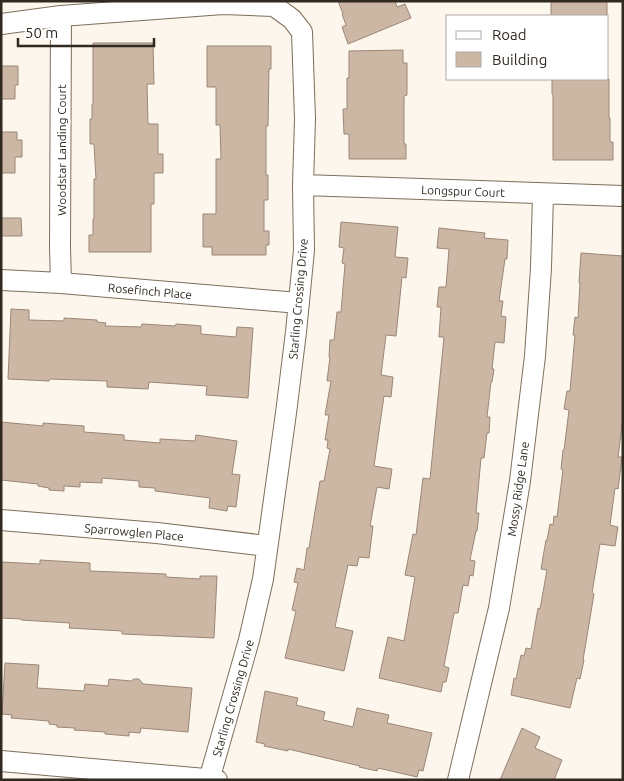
<svg xmlns="http://www.w3.org/2000/svg" width="624" height="781" viewBox="0 0 624 781" font-family="Ubuntu,sans-serif">
<rect width="100%" height="100%" fill="#fdf6ed"/>
<!-- building -->
<path fill="#cbb7a4" stroke="#9b8776" d="M338,1H395L397,7L405,4L411,18L348,44L342,27L346,25L342,14H343Z
M551,1H607V16H551Z
M93,43H153L154,84H147L148,124H158V154H163V173H154V204H151V252H89V235H93V219H94V179H96L94,144H90V119H92V104H93Z
M207,46H271V69H269L268,126H266V175H268V200H264V231H269V245H266V255H212V247H203V214H216V159H221L220,125H216V87H207Z
M403,50V63H407V95L404,96V144H406V159H349V134H344L343,109H347V78H349V51Z
M1,66H18V85H15V99H1Z
M554,79H609V118H610V142H613V160H553V94H552V80H554Z
M1,132H17V140H22V157H15V173H1Z
M1,218H21L22,236H1Z
M341,222L398,227L395,257L408,258L406,278L402,277L396,336L386,335L381,375L393,377L391,397L384,396L374,466L392,469L389,489L377,487L370,526H373L369,558L359,557L357,566L348,565L335,627L353,631L344,671L285,658L296,611L292,610L298,583L294,582L297,568L304,570L307,548H309L320,481H324L330,449L327,448L328,440H325L329,415H325L331,381H327L330,357H329L330,340H334L337,312H341L345,264L342,263L344,248L339,247Z
M439,228L485,233L484,238L508,240L507,259H505L499,301H503L501,316L506,317L504,343L495,342L492,369H494L492,382H491L487,417H490L489,433H487L484,458H481L476,513H479L477,531H476L470,560L475,561L473,576L470,575L468,586L463,585L458,613H454L444,666L449,668L446,682H443L441,692L379,678L388,637L404,641L415,577L405,575L413,534L416,535L423,478L430,479L444,337H439L441,307H437L439,287H446L449,249L437,248Z
M581,253L623,256V417L618,457H622L618,489L615,488L610,525L618,527L615,546L600,544L592,593L594,594L583,660H584L580,679L577,678L570,708L511,695L514,678L516,679L521,655L524,656L526,648L531,649L538,608L540,609L547,570L541,569L546,540H547L550,524L553,525L554,516L557,517L563,470L561,469L563,450H564L569,410L564,409L567,391H570L575,335H573L575,317L578,318L580,283H579Z
M11,309L29,310V320L64,321V318L97,320V322L106,323L105,326L141,327L142,324L175,326L176,324L191,325L201,326V334L236,337L237,327L253,328L248,398L206,395L207,386L149,382L148,389L107,387V381L50,379L49,381L8,379Z
M1,422L43,426V423L84,426V432L124,435V440L160,443V439L195,441L196,435L237,441L232,474L240,475L236,507L228,506L227,511L209,508L210,498L155,491V488L139,487V481L102,478V483L80,482V487L64,486V491L49,490V488L38,486V484L1,480Z
M40,560L90,563V571L166,574V577L200,579V576H217L214,638L122,634V631L69,628L70,623L21,620V619L1,618V562L40,564Z
M5,663L39,665L37,688L84,691L85,684L108,686L109,679L131,681L134,679H139L143,684L192,688L188,732L141,728L140,733L129,732V736L105,734V732L74,730L75,728L57,727V725L49,724V721L11,718L12,715L2,714Z
M265,691L298,698L296,705L325,712L323,720L353,727L357,708L389,715L387,723L432,733L423,771L419,770L417,777L378,768L377,771L359,767L360,766L288,749V751L264,746L265,744L256,742Z
M522,728L540,737L535,748L562,760L554,780H500Z"/>
<g fill="none" stroke-linecap="round" stroke-linejoin="round">
<defs>
<path id="minor" d="M61,16L60,247L61,283
M1,24L61,16L223,4L274,6L292,19L302,32L305,119L303,185L304,250L296,332L286,413L263,579L249,640L209,780
M303,185L623,196
M1,280L61,283L299,303
M1,520L157,533L267,546
M1,761L217,780
M458,780L499,608L520,481L535,356L541,268L543,194"/>
</defs>
<!-- minor casing -->
<use href="#minor" stroke="#7d6f5b" stroke-width="22"/>
<!-- minor -->
<use href="#minor" stroke="#fff" stroke-width="20"/>
</g>
<g text-anchor="middle" dominant-baseline="central" stroke-width="5" stroke-linejoin="round" paint-order="stroke">
<!-- street labels -->
<g font-size="12" fill="#302a21" stroke="#fff">
<text transform="translate(61 150) rotate(-90)">Woodstar Landing Court</text>
<text transform="translate(463 191) rotate(2)">Longspur Court</text>
<text transform="translate(150 291) rotate(5)">Rosefinch Place</text>
<text transform="translate(298 299) rotate(-85)">Starling Crossing Drive</text>
<text transform="translate(518 489) rotate(-82)">Mossy Ridge Lane</text>
<text transform="translate(134 532) rotate(5)">Sparrowglen Place</text>
<text transform="translate(233 698) rotate(-74)">Starling Crossing Drive</text>
</g>
</g>
<!-- border -->
<rect width="624" height="781" fill="none" stroke="#302a21" stroke-width="5"/>
<!-- legend -->
<rect x="446" y="15" width="162" height="65" fill="#ffffff" stroke="#acaaa6"/>
<rect x="456" y="31" width="25" height="8" fill="#ffffff" stroke="#acaaa6"/>
<text x="492" y="40" font-size="15" fill="#302a21">Road</text>
<rect x="456" y="52" width="25" height="15" fill="#cbb7a4" stroke="#acaaa6"/>
<text x="492" y="65" font-size="15" fill="#302a21">Building</text>
<!-- scale -->
<path d="M18 38v8h136v-8" fill="none" stroke="#302a21" stroke-width="2.5"/>
<text x="25" y="38" font-size="15" fill="#302a21" stroke="#ffffff" stroke-width="4" paint-order="stroke">50 m</text>
</svg>
